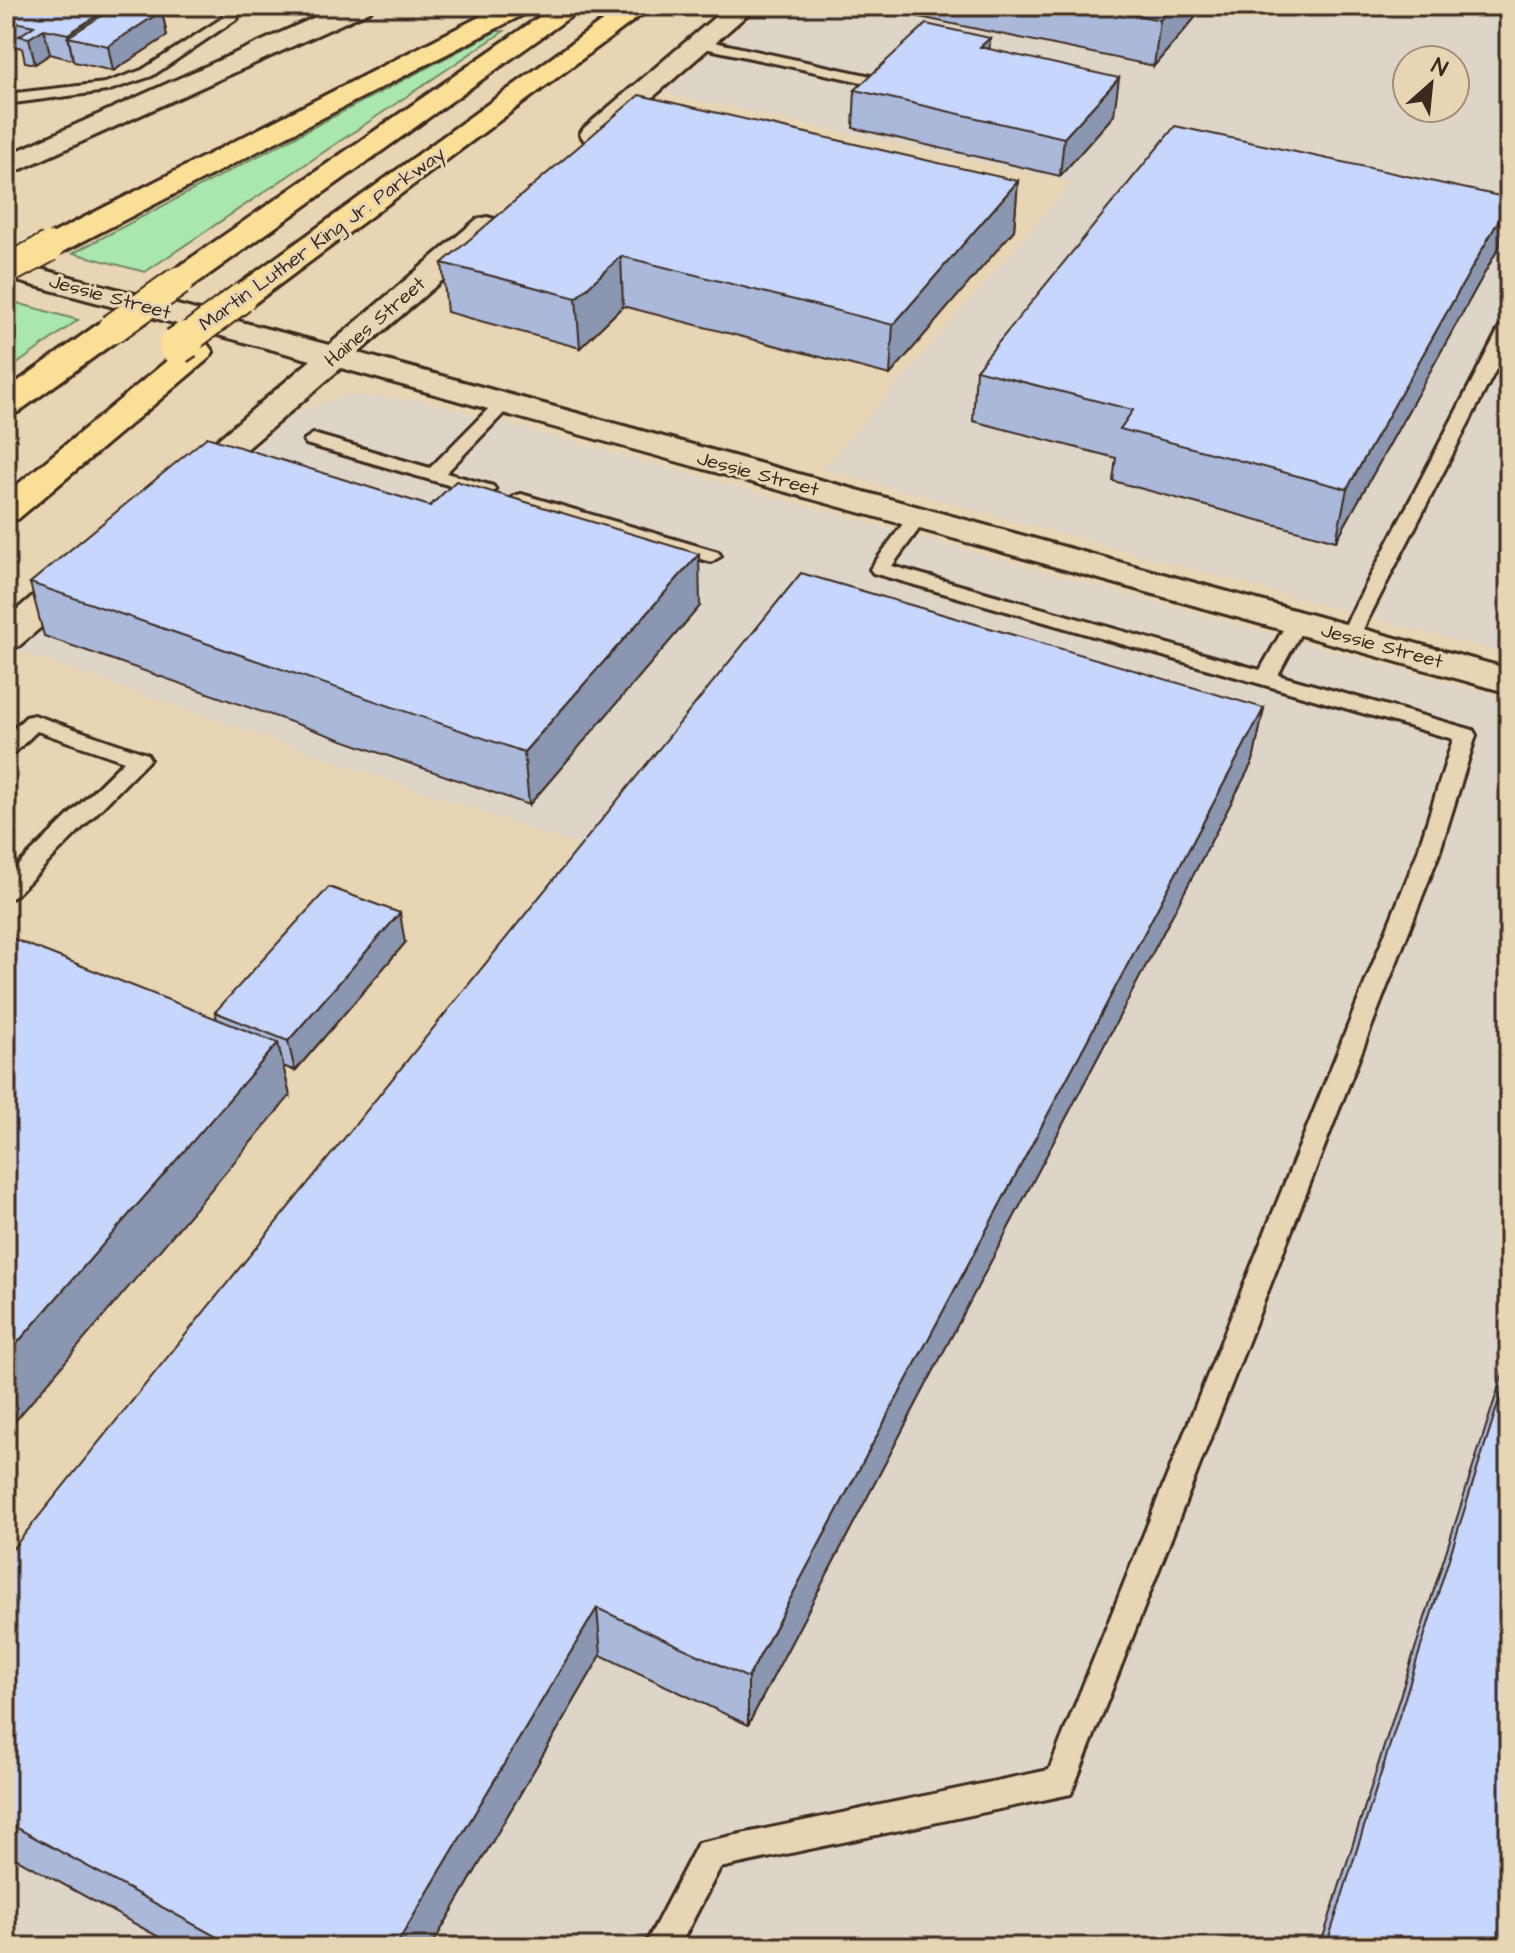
<svg xmlns="http://www.w3.org/2000/svg" width="1515" height="1953" viewBox="0 0 1515 1953" font-family="'Architects Daughter',sans-serif">
<rect width="100%" height="100%" fill="#e8d5b3"/>
<filter id="ink" filterUnits="userSpaceOnUse"><feTurbulence type="fractalNoise" baseFrequency=".0125" numOctaves="2"/><feDisplacementMap in="SourceGraphic" scale="16" xChannelSelector="R" yChannelSelector="G"/><feConvolveMatrix kernelMatrix="1 2 1 2 8 2 1 2 1" color-interpolation-filters="sRGB"/></filter>
<g filter="url(#ink)">
<!-- built -->
<path fill="#ded5c9" fill-rule="evenodd" d="M764,6H1509V655L823,469L1072,182L664,93ZM1407,60H1455V108H1407Z
M348,395L421,400L1509,699V1947H6V1572L577,845L18,651L296,412Z"/>
<!-- green -->
<path fill="#a9e7ae" stroke="#728866" stroke-width="2" d="M497,31H504L145,272L73,253Z
M6,300L78,320L6,372Z"/>
<g fill="none" stroke-linecap="round" stroke-linejoin="round">
<defs>
<path id="service" d="M211,6H234L238,18L152,76L107,91L6,104V94L105,83L142,70L224,17L222,12Z
M700,39L871,76L878,80L871,84L695,46L693,43Z
M1509,322V344L1359,637L1349,643L1342,641L1339,637L1500,327Z
M503,399L512,404L509,408L446,473L493,486L496,490L486,496L306,444L304,440L313,434L430,468L497,400Z
M521,494L718,552L721,556L711,562L704,560L514,504L511,500L514,496Z
M917,512L927,518L892,566L1260,670L1289,619H1303L1306,623L1278,675L1473,730L1476,735L1439,854L1071,1794L720,1868L679,1947H644L698,1843L1049,1770L1417,854L1453,739L873,573L870,569L873,565L910,514Z
M34,715L147,754L150,759L14,897L6,899V877L124,761L37,731L14,753L6,755V736L26,717Z"/>
<path id="tertiary" d="M340,6H374L370,11L6,176V156Z
M728,6H757L604,140L594,142L584,140L580,134L584,128Z
M487,217L498,220L502,226L498,232L358,353L1509,669V693L341,368L199,490L187,493L175,490L170,483L175,476L311,360L6,278V260L329,345L476,220Z
M83,561L96,564L101,572L96,580L19,646L6,650V619L70,564Z"/>
<path id="motorway" d="M501,6H534L530,11L60,253L49,256L38,253L34,247L38,241Z
M555,6H585L190,288L179,290L168,288L163,281L168,274Z
M623,6H653L252,305L241,307L230,305L225,298L230,291Z
M112,319L123,322L128,329L123,336L18,412L6,415V390L101,322Z
M197,342L208,345L213,352L208,359L18,519L6,523V494L186,345Z"/>
</defs>
<!-- service casing -->
<use href="#service" stroke="#3b2a1e" stroke-width="6"/>
<!-- tertiary casing -->
<use href="#tertiary" stroke="#3b2a1e" stroke-width="6"/>
<!-- motorway casing -->
<use href="#motorway" stroke="#3b2a1e" stroke-width="6"/>
<!-- service -->
<use href="#service" fill="#e8d5b3" fill-rule="evenodd"/>
<!-- tertiary -->
<use href="#tertiary" fill="#e8d5b3" fill-rule="evenodd"/>
<!-- motorway -->
<use href="#motorway" fill="#fbdf96" fill-rule="evenodd"/>
<defs>
<path id="motorway-bridge-far1" d="M6,270L49,247
M112,329L179,281
M183,342L241,298"/>
<path id="motorway-bridge" d="M177,346L186,340"/>
</defs>
<!-- motorway-bridge-far1 casing -->
<use href="#motorway-bridge-far1" stroke="#3b2a1e" stroke-width="33" stroke-linecap="butt"/>
<!-- motorway-bridge casing -->
<use href="#motorway-bridge" stroke="#3b2a1e" stroke-width="41" stroke-linecap="butt"/>
<!-- motorway-bridge-far1 -->
<use href="#motorway-bridge-far1" stroke="#fbdf96" stroke-width="29"/>
<!-- motorway-bridge -->
<use href="#motorway-bridge" stroke="#fbdf96" stroke-width="36"/>
</g>
<!-- wall -->
<path fill="#aab8da" stroke="#3b2a1e" stroke-width="2" d="M6,6L162,11L167,36L113,71L74,62L73,60L50,54L35,64L25,62L22,48L6,44Z
M905,6H1205L1154,66L905,14Z
M990,38L989,49L1114,115L1060,176L853,128L855,90Z
M1018,181L1014,230L890,375L623,306L580,348L447,312L442,263Z
M1499,247L1336,541L1113,481L1116,458L973,421L976,370Z
M430,506L700,606L529,805L44,636L30,583Z
M1264,708L1253,761L748,1725L601,1655L431,1947H177L6,1853V1557Z
M405,943L295,1071L283,1066L290,1096L217,1019L215,1012Z
M1509,1356V1947H1320L1505,1367Z"/>
<!-- shaded-wall -->
<path fill="#8b96b1" stroke="#3b2a1e" stroke-width="2" d="M112,6H121L68,37L73,60L68,34Z
M1172,6H1205L1154,66L1160,20Z
M162,11L167,36L113,71L108,46Z
M44,29L50,54L35,64L29,38Z
M990,38L988,75L980,47Z
M1119,78L1114,115L1060,176L1064,138Z
M1018,181L1014,230L890,375L893,325Z
M1509,202L1499,247L1336,541L1347,489Z
M621,256L623,306L580,348L576,298Z
M699,554L700,606L529,805L524,752Z
M1264,708L1253,761L748,1725V1678Z
M400,913L405,943L295,1071L288,1041Z
M278,1043L290,1096L6,1432V1356Z
M597,1608L601,1655L431,1947H395Z"/>
<!-- building -->
<path fill="#c6d6fd" stroke="#3b2a1e" stroke-width="2" d="M6,6H112L68,34L44,29L29,38L19,36L34,26L6,20Z
M117,6H140L162,11L108,46L68,37Z
M1091,6H1172L1160,20Z
M926,24L990,38L980,47L1119,78L1064,138L855,90Z
M639,95L1018,181L893,325L621,256L576,298L442,263Z
M1175,126L1509,198V202L1347,489L1120,429L1133,410L976,370Z
M207,437L430,506L456,481L699,554L524,752L30,583Z
M801,573L1264,708L748,1678L597,1608L395,1947H235L6,1822V1557Z
M329,887L400,913L288,1041L215,1012Z
M6,936L278,1043L6,1356Z
M1509,1369V1947H1326Z"/>
</g>
<g text-anchor="middle" dominant-baseline="central" stroke-width="6" stroke-linejoin="round" paint-order="stroke">
<!-- far-street labels -->
<g font-size="20" fill="#3b2a1e" stroke="#e8d5b3">
<text transform="translate(322 239) rotate(-36)">Martin Luther King Jr. Parkway</text>
<text transform="translate(110 297) rotate(15)">Jessie Street</text>
<text transform="translate(375 322) rotate(-41)">Haines Street</text>
<text transform="translate(758 474) rotate(15)">Jessie Street</text>
<text transform="translate(1382 646) rotate(15)">Jessie Street</text>
</g>
</g>
<!-- margin -->
<rect width="1515" height="1953" fill="none" stroke="#e8d5b3" stroke-width="32"/>
<rect x="16" y="16" width="1483" height="1921" fill="none" stroke="#3b2a1e" stroke-width="3" filter="url(#ink)"/>
<!-- north arrow -->
<g transform="translate(1431 84) rotate(27)"><circle r="38" fill="#e8d5b3" stroke="#a39177" stroke-width="2"/>
<path d="M0-6L14 30L0 20L-14 30Z" fill="#3b2a1e"/>
<text y="-12" font-size="22" font-weight="bold" text-anchor="middle" fill="#3b2a1e">N</text>
</g>
</svg>
